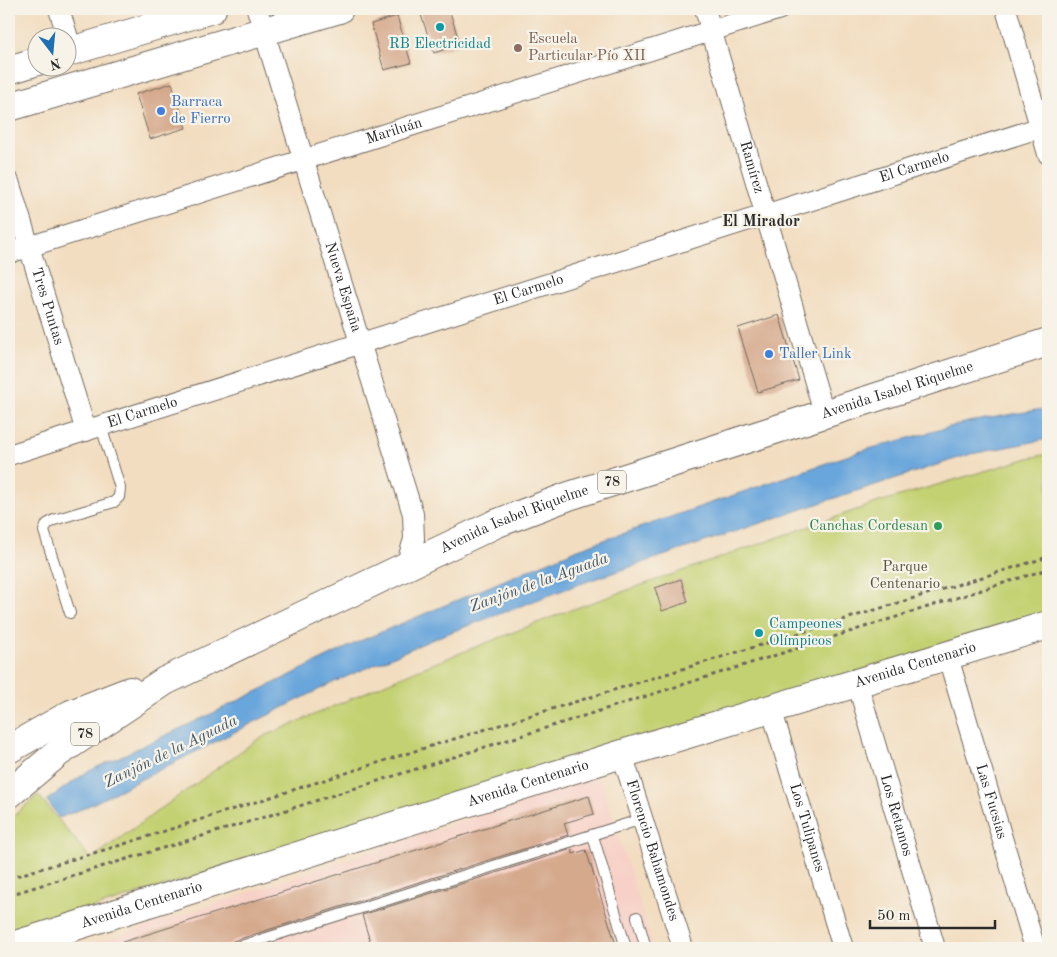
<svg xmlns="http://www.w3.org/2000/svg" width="1057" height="957" viewBox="0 0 1057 957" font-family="'Old Standard TT',serif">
<rect width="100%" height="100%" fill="#f7f3e8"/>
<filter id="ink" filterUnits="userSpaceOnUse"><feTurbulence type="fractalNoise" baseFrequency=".02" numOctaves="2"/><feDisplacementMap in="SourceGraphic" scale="10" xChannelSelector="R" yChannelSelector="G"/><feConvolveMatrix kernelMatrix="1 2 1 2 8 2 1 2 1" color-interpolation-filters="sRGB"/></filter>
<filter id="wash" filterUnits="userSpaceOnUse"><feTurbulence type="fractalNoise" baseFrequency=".0096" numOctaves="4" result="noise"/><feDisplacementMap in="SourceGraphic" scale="20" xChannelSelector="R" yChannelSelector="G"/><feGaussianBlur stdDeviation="1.12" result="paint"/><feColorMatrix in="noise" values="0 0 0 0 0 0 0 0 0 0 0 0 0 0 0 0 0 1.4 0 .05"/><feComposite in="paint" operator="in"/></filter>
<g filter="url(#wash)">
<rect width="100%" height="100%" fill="#f2ddc0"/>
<!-- built -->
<path fill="#f7d1c7" d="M589,779H599L603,787L654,948H82Z"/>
<!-- green -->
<path fill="#c4d172" stroke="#787e4e" d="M1048,454V613L9,934V820L38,795L91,859L258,739L417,670L565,612L879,502L1029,458Z"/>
<!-- water -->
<path fill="#69a6db" stroke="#4a6883" d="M1048,408V439L971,454L835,498L574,586L438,637L332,683L84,808L59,818L47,800L87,772L211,714L360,641L578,549L861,451L968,422Z"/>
<g id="blocks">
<!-- building -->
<path fill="#d5a98c" d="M419,9H449L460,44L434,53Z
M397,16L411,63L384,70L371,24Z
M172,83L186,128L150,139L136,94Z
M779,315L799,380L758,392L738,328Z
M681,579L688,602L662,611L655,588Z
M589,796L594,814L564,823L568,835L233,941L229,945L219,948H114L113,945Z
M572,849L573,854L586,850L617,948H372L362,915Z"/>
</g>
</g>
<g filter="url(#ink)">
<use href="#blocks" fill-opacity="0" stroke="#71695f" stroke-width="1"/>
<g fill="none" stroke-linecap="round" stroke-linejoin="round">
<defs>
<path id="lane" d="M70,613L44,531L47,524L54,520L114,502L119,497L120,488L101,426
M593,836L626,948
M637,917L646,948
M235,948L642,819"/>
<g id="street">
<path d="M59,9L72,51"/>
<path id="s1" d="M257,9L413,514L414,539L406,566"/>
<path id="s2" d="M705,9L824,413"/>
<path d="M1006,9L1048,154"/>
<path id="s3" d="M9,182L86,431"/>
<path id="s4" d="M9,253L780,9"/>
<path id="s5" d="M9,455L1048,125"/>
<path id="s6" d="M947,654L1035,948"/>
<path id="s7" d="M857,682L935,948"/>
<path id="s8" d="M771,708L843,948"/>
<path id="s9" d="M622,754L683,948"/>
</g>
<g id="secondary">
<path d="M68,52L212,9"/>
<path d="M9,70L38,61"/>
<path d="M9,107L339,9"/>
<path id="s10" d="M9,947L622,754L1048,625"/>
</g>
<g id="highway">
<path d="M9,749L71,714L130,691"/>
<path id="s11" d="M9,794L59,752L165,681L495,524L569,496L1048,342"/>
</g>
</defs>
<!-- lane casing -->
<use href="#lane" stroke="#71695f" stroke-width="12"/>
<!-- street casing -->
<use href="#street" stroke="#71695f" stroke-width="22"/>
<!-- secondary casing -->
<use href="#secondary" stroke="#71695f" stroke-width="30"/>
<!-- highway casing -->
<use href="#highway" stroke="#71695f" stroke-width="30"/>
<!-- path -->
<path stroke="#71695f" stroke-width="3" stroke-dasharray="4 4" stroke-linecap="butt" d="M9,878L121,845L418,750L1048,557
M9,895L258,819L1048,569"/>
<!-- lane -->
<use href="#lane" stroke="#fff" stroke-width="10"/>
<!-- street -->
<use href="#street" stroke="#fff" stroke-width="20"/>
<!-- secondary -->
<use href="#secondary" stroke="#fff" stroke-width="28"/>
<!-- highway -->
<use href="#highway" stroke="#fff" stroke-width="28"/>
</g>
</g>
<!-- markers -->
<g fill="#0f9aa8" stroke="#f7f3e8" stroke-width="2">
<circle cx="440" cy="27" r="5"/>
<circle cx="759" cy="633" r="5"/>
</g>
<circle fill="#8d6e63" stroke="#f7f3e8" stroke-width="2" cx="518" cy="48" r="5"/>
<g fill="#3f7fe0" stroke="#f7f3e8" stroke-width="2">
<circle cx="161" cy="111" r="5"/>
<circle cx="769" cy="354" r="5"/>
</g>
<circle fill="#2e9e5b" stroke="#f7f3e8" stroke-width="2" cx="938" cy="526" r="5"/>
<g text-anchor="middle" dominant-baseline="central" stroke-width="4.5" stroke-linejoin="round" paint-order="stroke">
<!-- shield labels -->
<g fill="#f7f3e8" stroke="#686764" stroke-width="1">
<rect x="598" y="470.5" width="28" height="23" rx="4"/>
<rect x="71" y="722.5" width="28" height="23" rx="4"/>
</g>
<g font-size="14" font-weight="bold" fill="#2b2b2b">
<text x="612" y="482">78</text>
<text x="85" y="734">78</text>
</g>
<!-- education labels -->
<g font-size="15" fill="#785e54" stroke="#f7f3e8" text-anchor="start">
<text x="528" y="39">Escuela<tspan x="528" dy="17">Particular Pío XII</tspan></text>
</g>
<!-- culture labels -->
<g font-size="15" fill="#0d838f" stroke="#f7f3e8">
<text x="440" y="44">RB Electricidad</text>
<text x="769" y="624" text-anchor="start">Campeones<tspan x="769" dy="17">Olímpicos</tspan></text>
</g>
<!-- shop labels -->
<g font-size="15" fill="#366cbe" stroke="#f7f3e8" text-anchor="start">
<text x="171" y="102">Barraca<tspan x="171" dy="17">de Fierro</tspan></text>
<text x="779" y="354">Taller Link</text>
</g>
<!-- street labels -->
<g font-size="15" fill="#2b2b2b" stroke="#f7f3e8">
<text stroke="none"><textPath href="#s4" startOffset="404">Mariluán</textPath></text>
<text stroke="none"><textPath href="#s5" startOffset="950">El Carmelo</textPath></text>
<text stroke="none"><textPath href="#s2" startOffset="165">Ramírez</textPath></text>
<text stroke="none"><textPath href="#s1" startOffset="291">Nueva España</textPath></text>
<text stroke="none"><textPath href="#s5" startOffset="545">El Carmelo</textPath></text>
<text stroke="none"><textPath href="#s3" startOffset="130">Tres Puntas</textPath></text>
<text stroke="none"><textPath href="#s11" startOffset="982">Avenida Isabel Riquelme</textPath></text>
<text stroke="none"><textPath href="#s5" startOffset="140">El Carmelo</textPath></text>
<text stroke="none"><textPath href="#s11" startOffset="578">Avenida Isabel Riquelme</textPath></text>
<text stroke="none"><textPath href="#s10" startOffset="949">Avenida Centenario</textPath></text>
<text stroke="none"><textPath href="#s10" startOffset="544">Avenida Centenario</textPath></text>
<text stroke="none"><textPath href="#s6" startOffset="154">Las Fucsias</textPath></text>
<text stroke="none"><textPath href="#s7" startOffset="139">Los Retamos</textPath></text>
<text stroke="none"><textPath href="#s8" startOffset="125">Los Tulipanes</textPath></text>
<text stroke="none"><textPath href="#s9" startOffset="101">Florencio Bahamondes</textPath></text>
<text stroke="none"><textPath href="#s10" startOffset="139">Avenida Centenario</textPath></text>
</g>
<!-- leisure labels -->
<g font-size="15" fill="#27864d" stroke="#f7f3e8" text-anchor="end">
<text x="928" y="526">Canchas Cordesan</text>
</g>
<!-- park labels -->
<g font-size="15" fill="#51543d" stroke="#f7f3e8">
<text x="905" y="567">Parque<tspan x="905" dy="17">Centenario</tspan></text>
</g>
<!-- neighbourhood labels -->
<g font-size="16" font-weight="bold" fill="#2b2b2b" stroke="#f7f3e8">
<text x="761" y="222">El Mirador</text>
</g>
<!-- water labels -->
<g font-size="16" font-style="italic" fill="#415669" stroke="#f7f3e8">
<text transform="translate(539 583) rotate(-20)">Zanjón de la Aguada</text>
<text transform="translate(171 752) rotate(-26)">Zanjón de la Aguada</text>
</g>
</g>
<!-- margin -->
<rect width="1057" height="957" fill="none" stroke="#f7f3e8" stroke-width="30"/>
<!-- north arrow -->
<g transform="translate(52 52) rotate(164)"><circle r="24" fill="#f7f3e8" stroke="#a5a39c"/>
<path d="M0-4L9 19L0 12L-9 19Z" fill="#1f6fb2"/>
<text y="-8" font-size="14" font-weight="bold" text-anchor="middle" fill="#2b2b2b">N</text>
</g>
<!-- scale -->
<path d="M870 920v8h125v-8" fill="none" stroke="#2b2b2b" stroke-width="2.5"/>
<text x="877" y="920" font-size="15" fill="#2b2b2b" stroke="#f7f3e8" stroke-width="4" paint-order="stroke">50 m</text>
</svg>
